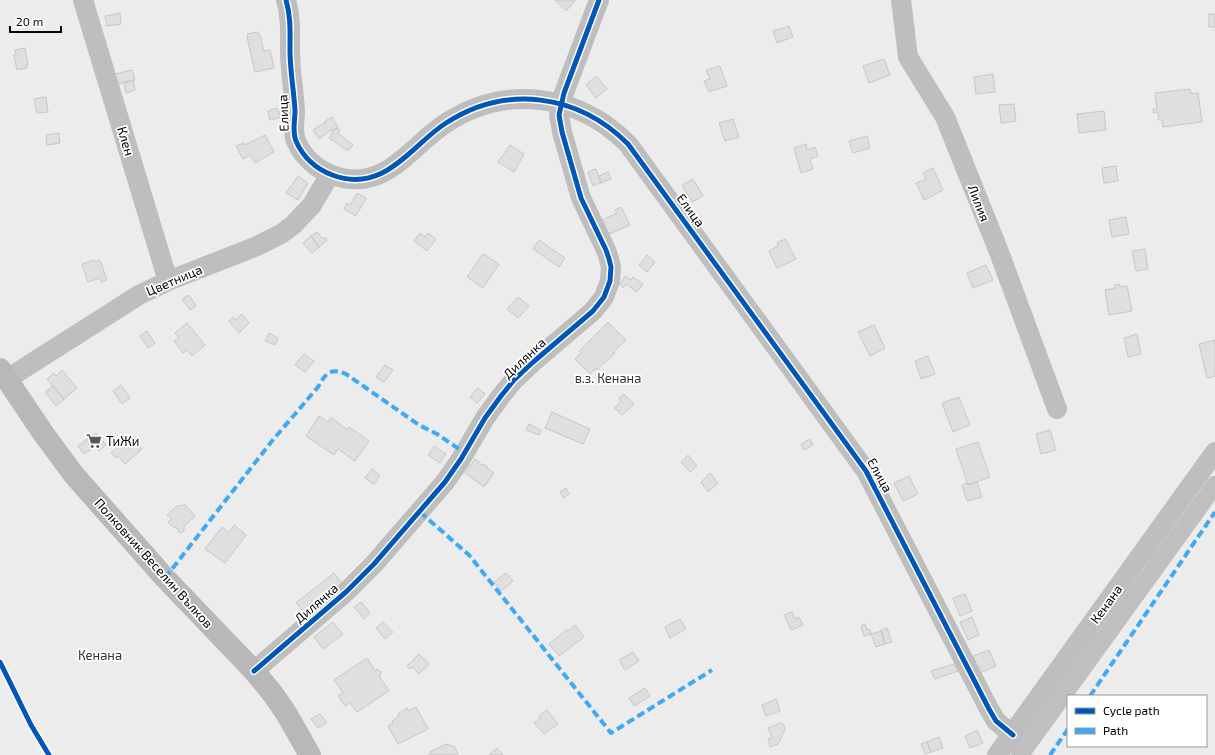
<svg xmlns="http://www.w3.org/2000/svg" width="1215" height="755" viewBox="0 0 1215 755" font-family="'Exo 2',sans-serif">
<rect width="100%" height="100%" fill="#fff"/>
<!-- green -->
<path fill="#ececec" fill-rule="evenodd" d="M0,0H1215V755H0ZM1068,696H1206V746H1068Z"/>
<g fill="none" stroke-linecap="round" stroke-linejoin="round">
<!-- canal -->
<path stroke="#bfbfbf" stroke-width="18" d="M1020,755L1215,485"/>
</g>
<!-- building -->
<path fill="#dfdfdf" stroke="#c7c7c7" d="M555,0H575V1L566,11Z
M120,13L121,24L107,26L105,16Z
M1209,14H1215V27H1209Z
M789,26L793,37L777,43L773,31Z
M258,32L259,35H260L264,51L270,50L274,68L255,72L247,37H248L247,34Z
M25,48L28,65H26L27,68L17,70L14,55L16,54L15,50Z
M884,59L890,75L869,83L863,66Z
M720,66L727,86L709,92L704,81L710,79L706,70Z
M132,70L135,80L117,84L115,74Z
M993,74L995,92L976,94L974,77Z
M596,76L607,89L596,98L586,85Z
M133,80L135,90L126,93L124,83Z
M1190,89L1191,94L1198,93L1202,122L1163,127L1162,120H1159L1158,112L1153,113V109H1157L1155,93Z
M46,97L48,112L37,113L34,99Z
M1014,104L1016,121L1001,123L999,105Z
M277,108L281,117L270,120L268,111Z
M1104,111L1106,130L1079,133L1077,114Z
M332,117L338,128L331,130L319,139L313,130L326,122L325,121Z
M733,119L739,137L725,141L719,123Z
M338,128L340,131L338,133L353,145L348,151L329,138L333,132L332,131Z
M59,133L60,143L47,145L46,135Z
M265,135L274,152L255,163L250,155L243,159L236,146L244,143L245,145Z
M867,136L870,148L853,153L849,141Z
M806,144L807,150L815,147L818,156L810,159L813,169L801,173L794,148Z
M510,145L524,154L514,172L498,162Z
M1116,166L1118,181L1104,183L1102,168Z
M933,168L943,190L924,200L916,183L926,179L923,173Z
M596,169L601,183L593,186L588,172Z
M608,172L611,179L601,183L599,176Z
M298,176L308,183L298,200L286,193Z
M693,179L703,196L692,202L682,185Z
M357,193L366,198L356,216L344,209L347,203L350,205Z
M621,207L630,225L607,235L600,221L617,213L615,210Z
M1126,217L1129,234L1112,237L1109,220Z
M317,232L323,239L325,237L327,240L319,247L311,236Z
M420,233L425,237L428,233L436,239L427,251L414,241Z
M311,236L319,247L312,253L303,243Z
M785,239L796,259L777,268L769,251L778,246L777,243Z
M539,240L565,258L559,267L533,249Z
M1145,249L1148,269L1136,271L1132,251Z
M483,254L499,264L483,288L467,277Z
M647,255L655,262L647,272L639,265Z
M94,260L95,262L100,260L107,280L101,282L100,278L88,282L82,264Z
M986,265L993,280L973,288L967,273Z
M625,276L631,280L633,277L643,284L637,292L626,284L623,288L620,285Z
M1119,284L1120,287L1127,286L1132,311L1109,315L1105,290L1115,288V285Z
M189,295L196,306L190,310L182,299Z
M518,297L529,306L518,318L507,309Z
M242,314L249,323L239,333L229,321L233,317L235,320Z
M608,322L626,340L613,352L615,353L597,370L596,368L590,374L575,359L581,353L579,351Z
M187,323L205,345L192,356L187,350L183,353L174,341L179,338L175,333Z
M874,325L885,348L870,356L858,332Z
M147,331L155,343L148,348L140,336Z
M269,333L278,338L275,345L265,341Z
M1137,334L1141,354L1128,357L1124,338Z
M1215,340V376L1207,378L1199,344Z
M304,354L314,361L305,372L295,365Z
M928,356L935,374L921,379L915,361Z
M385,365L393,370L384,382L376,377Z
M62,370L77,388L64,399L47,379L54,373L56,376Z
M121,385L130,398L122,404L113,391Z
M53,386L64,399L56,406L45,392Z
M478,388L485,394L477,403L470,397Z
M624,394L634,404L622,415L614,408L621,402L619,398Z
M959,397L970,425L953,432L942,403Z
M552,412L590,429L583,444L545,428Z
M319,416L328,422L331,417L347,430L349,427L369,441L355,461L338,449L334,455L306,436Z
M529,424L541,430L539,435L526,430Z
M1050,430L1056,450L1041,454L1036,434Z
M96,433L106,445L99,451L95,447L84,454L78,446Z
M131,436L142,449L125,464L118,456L116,458L111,453Z
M810,439L813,445L804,450L801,444Z
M978,442L990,477L968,485L956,449Z
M434,446L446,454L440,463L428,455Z
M688,455L697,466L690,472L681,462Z
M475,459L482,465L483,464L488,467L487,468L494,473L484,487L465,473Z
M372,469L380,476L374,484L365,478Z
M710,473L718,483L708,492L701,482Z
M909,476L918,494L903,501L894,483Z
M977,482L982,497L967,501L962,485L967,483L968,485Z
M566,488L569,494L564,498L560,492Z
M185,505L195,516L184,526V531L180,533L175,526L174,528L168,522L172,519L167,515L177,506Z
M234,525L246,535L225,563L205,549L222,527L229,533Z
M334,573L345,587L308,617L296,603Z
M506,573L513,581L501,591L494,582Z
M965,594L972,611L960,616L953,598Z
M361,602L370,613L364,619L354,607Z
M792,612L795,619L799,617L803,625L791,630L784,615Z
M972,617L979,635L968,640L960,622Z
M680,619L686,629L670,638L665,627Z
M333,622L343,634L323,649L314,637Z
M383,622L393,632L385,639L376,628Z
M865,624L867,630L870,629L871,634L864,636L861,626Z
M575,625L584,637L559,656L549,644L566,630L568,631Z
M887,628L892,642L885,644L881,630Z
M881,631L885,644L876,647L871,634Z
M989,650L996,666L980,673L973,656Z
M633,652L639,661L625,670L619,660Z
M419,654L429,664L419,674L412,667L410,669L407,666Z
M367,658L375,671L377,669L381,672V675L379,676L389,691L357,712L350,703L345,706L338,696L343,693L334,680Z
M954,664L958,671L935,679L931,671Z
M645,688L650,696L634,706L629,698Z
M776,699L780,711L766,716L762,705Z
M416,707L428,729L398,744L388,726L393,723L392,721L399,716L398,714L407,708L408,711Z
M547,710L558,724L544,734L534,723L540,718L539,716Z
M320,714L327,723L318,728L311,719Z
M780,723L784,725L785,729L778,744L770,747L768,739L772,738L768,728Z
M977,730L983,743L970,748L965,736Z
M939,737L943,748L931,752L927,742Z
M927,742L931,752L925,754L921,744Z
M446,744L455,747L458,755H428L431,753L430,752Z
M497,748L503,755H489Z"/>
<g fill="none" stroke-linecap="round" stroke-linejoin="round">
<!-- street -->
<path stroke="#bebebe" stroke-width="20" d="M83,0L168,281
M286,0C291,17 290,33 290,51C290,71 294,91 295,111C295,121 292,131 296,141C310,173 350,189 382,173C406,161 424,137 446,123C506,84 578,94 628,144L866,471L989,709L996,721L1013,735
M901,0L908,57L945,117L999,252L1057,409
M7,379L139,295L168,281L257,246L281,234L293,225L312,205L326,181V173
M254,671L346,592L374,564L445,482L461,459L485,418L501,396L514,380L532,363L593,311L604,297L610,281L611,267L609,259L606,250L581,198L562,132L559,115L564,93L599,0
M997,755L1215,452"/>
<!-- secondary -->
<path stroke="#b8b8b8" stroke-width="22" d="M0,369L43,433L74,475L165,578L254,671L273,694L286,713L310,755"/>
<!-- quiet -->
<path stroke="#3fa9f5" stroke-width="4" stroke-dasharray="8 4" stroke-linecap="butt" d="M420,512L469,555L611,733L712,670
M165,578L272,441L318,387C325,374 331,367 346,374L419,425L437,434L465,453
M1090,696L1215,512
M1050,755L1068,729"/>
<defs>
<path id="cycleway" d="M286,0C291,17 290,33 290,51C290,71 294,91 295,111C295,121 292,131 296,141C310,173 350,189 382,173C406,161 424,137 446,123C506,84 578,94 628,144L866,471L989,709L996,721L1013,735
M0,662L31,725L49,755
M254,671L346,592L374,564L445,482L461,459L485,418L501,396L514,380L532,363L593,311L604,297L610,281L611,267L609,259L606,250L581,198L562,132L559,115L564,93L599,0"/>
</defs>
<!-- cycleway casing -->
<use href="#cycleway" stroke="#fff" stroke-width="8"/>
<!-- cycleway -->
<use href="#cycleway" stroke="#0057b8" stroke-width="5"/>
</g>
<!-- icons -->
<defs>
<symbol id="supermarket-bare" viewBox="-9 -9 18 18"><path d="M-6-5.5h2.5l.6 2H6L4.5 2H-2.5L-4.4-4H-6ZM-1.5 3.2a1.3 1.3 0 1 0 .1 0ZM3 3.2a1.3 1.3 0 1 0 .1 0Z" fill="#595959" stroke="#fff" stroke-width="2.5" paint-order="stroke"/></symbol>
</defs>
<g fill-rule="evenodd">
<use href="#supermarket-bare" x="83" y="430" width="22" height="22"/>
</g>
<g text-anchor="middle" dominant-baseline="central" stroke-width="3.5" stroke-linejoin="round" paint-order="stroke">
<!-- street labels -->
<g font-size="13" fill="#000" stroke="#fff">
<text transform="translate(283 113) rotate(-92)">Елица</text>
<text transform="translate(126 141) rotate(73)">Клен</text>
<text transform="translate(979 203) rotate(69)">Лилия</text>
<text transform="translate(691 210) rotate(54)">Елица</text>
<text transform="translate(174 280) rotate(-23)">Цветница</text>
<text transform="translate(524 358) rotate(-43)">Дилянка</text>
<text transform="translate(880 475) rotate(61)">Елица</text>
<text transform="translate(154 563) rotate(48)">Полковник Веселин Вълков</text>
<text transform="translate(316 603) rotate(-41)">Дилянка</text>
<text transform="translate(1106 604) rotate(-54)">Кенана</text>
</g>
<!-- park labels -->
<g font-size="13" fill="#333" stroke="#fff">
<text x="608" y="378">в.з. Кенана</text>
<text x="100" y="655">Кенана</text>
</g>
<!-- poi labels -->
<g font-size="13" fill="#000" stroke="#fff" text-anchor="start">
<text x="106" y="441">ТиЖи</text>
</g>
</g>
<!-- legend -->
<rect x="1067" y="695" width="140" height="52" fill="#ffffff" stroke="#999999"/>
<rect x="1075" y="708" width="20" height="6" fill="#0057b8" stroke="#999999"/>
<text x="1103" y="715" font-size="12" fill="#000000">Cycle path</text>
<rect x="1075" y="728" width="20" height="6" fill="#3fa9f5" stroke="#999999"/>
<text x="1103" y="735" font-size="12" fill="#000000">Path</text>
<!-- scale -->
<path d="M10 26v6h51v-6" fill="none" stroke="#000000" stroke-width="2"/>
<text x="16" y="26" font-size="12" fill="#000000" stroke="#ffffff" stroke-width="3" paint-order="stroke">20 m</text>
</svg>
